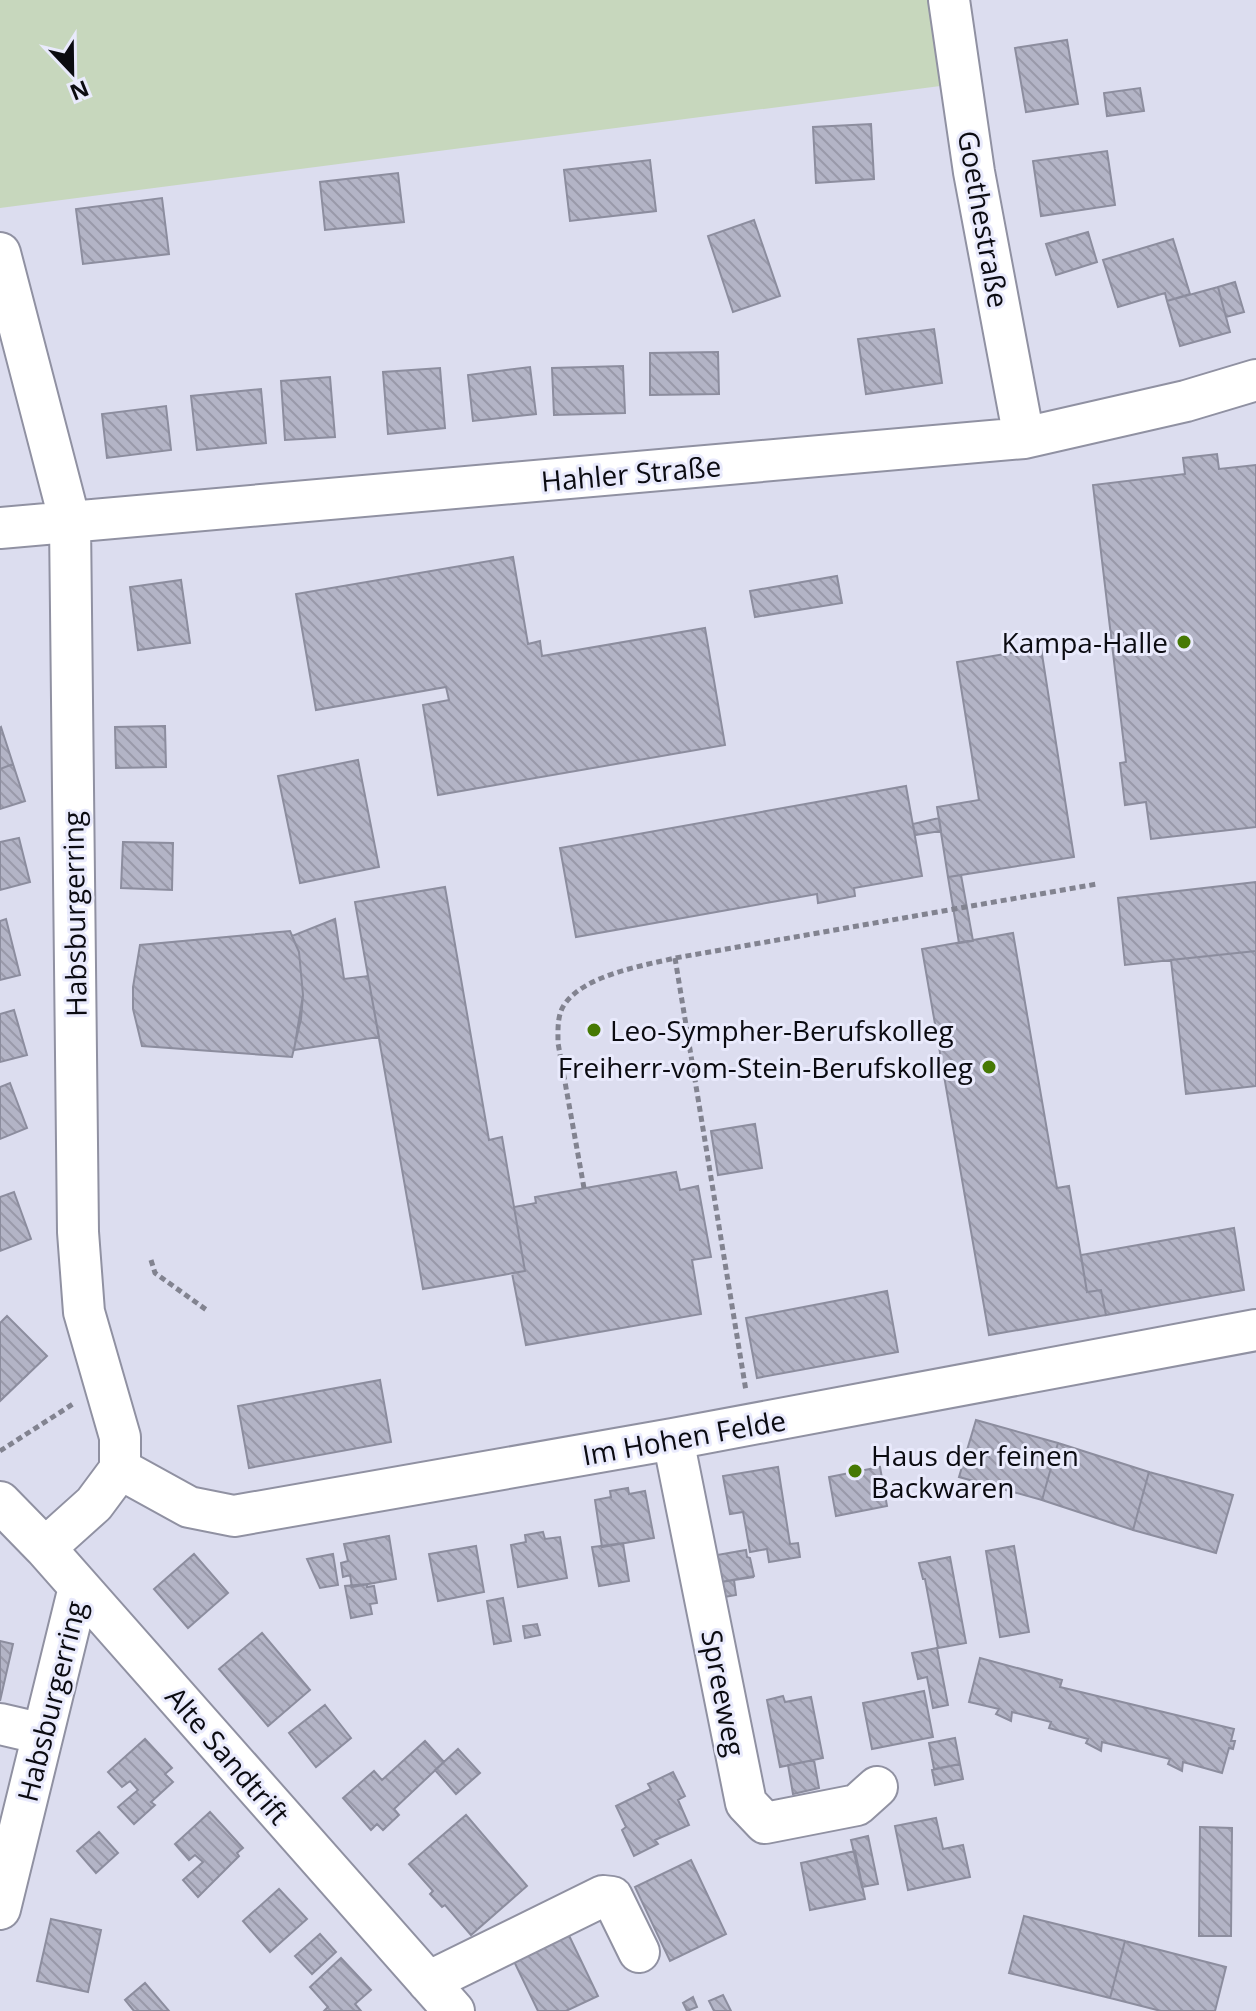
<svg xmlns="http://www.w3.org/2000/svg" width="1256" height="2011" viewBox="0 0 1256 2011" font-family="'Open Sans',sans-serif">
<defs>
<pattern id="building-back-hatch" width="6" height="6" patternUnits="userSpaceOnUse" patternTransform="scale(2)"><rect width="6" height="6" fill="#b3b4c6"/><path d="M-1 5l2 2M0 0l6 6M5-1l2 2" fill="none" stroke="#9999a9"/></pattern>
</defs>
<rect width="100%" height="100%" fill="#dcddef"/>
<!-- park -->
<path fill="#c7d7bd" d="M0,0H935L948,85L0,208Z"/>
<!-- building -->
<path fill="url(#building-back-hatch)" stroke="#8c8d9e" stroke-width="2" d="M1067,40L1078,104L1026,112L1015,48Z
M1140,88L1144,111L1107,116L1104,93Z
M871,124L874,179L816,183L813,127Z
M1107,151L1115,205L1041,216L1033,161Z
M650,160L656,211L570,221L564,170Z
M398,173L404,222L325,230L320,182Z
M162,198L169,254L83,264L76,209Z
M754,220L780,296L733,312L708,236Z
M1088,232L1097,262L1056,275L1046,244Z
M1173,239L1190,294L1167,301L1165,293L1118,307L1103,260Z
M1235,282L1244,312L1226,317L1218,287Z
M1218,287L1230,332L1180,346L1167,301Z
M934,329L942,383L866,394L858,339Z
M718,352L719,394L650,395V353Z
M623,366L625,413L554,415L552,368Z
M530,367L536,414L473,421L468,375Z
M440,368L445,428L388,434L383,372Z
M330,377L335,437L285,440L281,381Z
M261,389L266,443L197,450L191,396Z
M166,406L171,450L107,458L102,414Z
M1217,454L1219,469L1256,465V827L1151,839L1146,802L1125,805L1120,763L1126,762L1093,485L1185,474L1183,458Z
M513,557L528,644L540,641L542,656L705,628L725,745L438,795L423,705L449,700L446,687L316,710L296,594Z
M837,576L842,603L755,617L750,591Z
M181,580L190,643L138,650L130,587Z
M1041,648L1074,857L948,877L937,807L979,800L957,662Z
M165,726L166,767L116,768L115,727Z
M1,727L13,764L0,769V728Z
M358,760L379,867L300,883L278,776Z
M13,764L25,801L0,809V769Z
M906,786L922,876L854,888L855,896L818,903L817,894L576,937L560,848Z
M939,818L941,831L915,835L913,824Z
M19,838L30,882L0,890V842Z
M123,842L173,843L172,890L121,888Z
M961,875L973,941L959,943L948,877Z
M1256,882V951L1125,965L1118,898Z
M445,887L489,1140L502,1137L525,1271L423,1289L355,902Z
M6,919L20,975L0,980V921Z
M335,919L344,979L368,976L379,1037L294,1050L303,995L299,952L292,936Z
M290,931L299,952L303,995L301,1019L292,1057L142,1046L133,1009V987L140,945Z
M1013,933L1057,1188L1069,1186L1087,1292L1101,1290L1106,1315L989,1335L922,949Z
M1256,951V1086L1186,1094L1171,960Z
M14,1010L27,1055L0,1062V1014Z
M10,1083L27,1128L0,1139V1087Z
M755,1124L762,1168L718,1175L711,1131Z
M676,1172L680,1190L698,1186L711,1257L692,1260L701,1314L526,1345L512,1273L525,1271L514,1207L536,1203L535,1197Z
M14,1192L31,1239L0,1251V1197Z
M1234,1228L1244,1290L1106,1315L1101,1290L1087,1292L1081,1255Z
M887,1291L898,1352L757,1378L746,1318Z
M7,1316L47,1356L0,1401V1323Z
M380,1380L391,1442L249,1468L238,1406Z
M976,1420L1058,1443L1042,1500L959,1477Z
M1058,1443L1149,1472L1133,1530L1042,1500Z
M778,1467L790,1544L798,1543L800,1557L769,1562L767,1549L750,1552L743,1512L730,1514L723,1476Z
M880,1467L887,1506L836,1516L829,1477Z
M1149,1472L1233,1495L1216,1553L1133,1530Z
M628,1488L629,1494L645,1491L654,1538L602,1547L595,1500L611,1497L610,1491Z
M543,1532L545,1539L560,1537L567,1578L518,1587L511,1545L526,1542L525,1535Z
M389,1536L396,1579L352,1587L350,1575L343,1577L341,1563L348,1561L344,1544Z
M623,1543L629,1581L599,1586L592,1547Z
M476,1546L484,1592L438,1601L429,1554Z
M1014,1546L1029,1632L1000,1637L986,1551Z
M746,1550L747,1557L750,1558L754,1576L721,1582L717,1555Z
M194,1554L228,1593L188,1628L154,1589Z
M333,1554L338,1585L320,1588L307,1559Z
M950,1557L966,1643L938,1648L925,1579H923L919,1563Z
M754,1577L734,1580L736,1595L724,1597L721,1582Z
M367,1584V1587L374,1586L377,1603L370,1604L372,1614L351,1618L345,1586Z
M503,1598L511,1641L494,1644L487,1601Z
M537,1624L540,1635L525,1638L523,1626Z
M262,1633L310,1690L268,1726L219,1669Z
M0,1641L13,1644L0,1701Z
M937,1648L948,1705L933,1708L927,1677L918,1679L912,1653Z
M980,1658L1062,1680L1060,1687L1234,1729L1231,1741H1235L1233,1749L1229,1748L1222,1773L1183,1762L1182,1771L1168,1764L1170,1759L1102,1742L1101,1751L1086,1743L1088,1739L1049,1728L1051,1722L1012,1712L1011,1721L996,1714L999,1709L969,1702Z
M924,1691L933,1737L872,1749L863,1703Z
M783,1696L785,1702L811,1697L823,1758L780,1767L767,1700Z
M325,1705L351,1738L316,1767L289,1733Z
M955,1738L960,1764L934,1769L929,1743Z
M145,1739L172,1768L165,1774L173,1782L151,1802L155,1805L134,1824L118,1807L138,1790L130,1781L122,1787L108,1772Z
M425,1741L444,1762L394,1809L399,1815L383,1830L377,1824L371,1830L343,1798L374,1771L382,1780Z
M458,1749L480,1773L456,1794L435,1770Z
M814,1760L819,1788L793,1794L788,1765Z
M960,1764L963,1779L935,1785L932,1770Z
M673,1772L685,1796L678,1800L689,1825L655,1840L658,1844L634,1856L622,1830L626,1827L616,1806L651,1789L648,1784Z
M210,1812L243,1848L237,1853L239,1856L198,1897L183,1880L203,1862L195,1855L189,1860L175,1844Z
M466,1815L527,1886L471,1935L445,1905L442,1907L430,1894L433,1891L409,1864Z
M936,1818L943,1849L963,1845L970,1877L908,1890L895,1826Z
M1200,1827L1232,1828L1231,1936H1199Z
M99,1832L118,1853L96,1873L77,1851Z
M868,1836L878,1884L862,1887L851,1840Z
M855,1851L865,1899L810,1910L801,1863Z
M691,1860L726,1934L670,1961L635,1887Z
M279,1889L307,1919L270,1952L243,1921Z
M1024,1916L1125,1941L1110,1998L1009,1973Z
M51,1919L101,1930L88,1992L37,1981Z
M563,1923L598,1996L566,2011H538L508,1949Z
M320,1934L336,1952L312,1974L295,1956Z
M1125,1941L1226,1967L1215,2011H1161L1110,1998Z
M341,1958L371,1990L355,2004L361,2011H324L328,2007L310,1987Z
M145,1983L169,2011H134L125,2000Z
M723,1995L731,2011H714L709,2001Z
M693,1997L697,2007L687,2011L683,2003Z"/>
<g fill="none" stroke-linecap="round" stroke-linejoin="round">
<defs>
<path id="minor" d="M949,0L974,172L1024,438
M0,253L70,522L78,1232L84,1312L120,1437V1469L94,1504L45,1548
M0,528L1024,438L1186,401L1256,380
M673,1439L746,1803L765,1823L857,1805L877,1787
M120,1469L189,1507L234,1516L673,1439L1256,1330
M0,1502L45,1548L454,2011
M0,1724L43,1734
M0,1909L79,1587
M428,1982L603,1896L612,1897L639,1952"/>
</defs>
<!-- minor casing -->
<use href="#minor" stroke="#9091a2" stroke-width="44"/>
<!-- path -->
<path stroke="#828390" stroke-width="5" stroke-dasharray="6 4" stroke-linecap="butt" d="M675,958L746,1391
M584,1188L558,1043C558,1030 557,1016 564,1005C584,975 642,966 675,958L1097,884
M151,1260L155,1273L208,1311
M0,1451L73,1404"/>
<!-- minor -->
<use href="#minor" stroke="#fff" stroke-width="40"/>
</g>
<!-- markers -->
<g fill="#467904" stroke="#e9eafc" stroke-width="3">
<circle cx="1184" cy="642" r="8"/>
<circle cx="594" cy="1030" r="8"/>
<circle cx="989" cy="1067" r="8"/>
<circle cx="855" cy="1471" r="8"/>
</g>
<g text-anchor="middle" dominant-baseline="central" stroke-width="6" stroke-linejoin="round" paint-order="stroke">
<!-- street labels -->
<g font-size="28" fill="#0b0b11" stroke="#e9eafc">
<text transform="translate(984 219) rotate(80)">Goethestraße</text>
<text transform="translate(631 473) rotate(-5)">Hahler Straße</text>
<text transform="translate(74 914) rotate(-91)">Habsburgerring</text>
<text transform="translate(684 1437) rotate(-10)">Im Hohen Felde</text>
<text transform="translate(724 1693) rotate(79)">Spreeweg</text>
<text transform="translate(51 1701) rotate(-76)">Habsburgerring</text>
<text transform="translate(228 1755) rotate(49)">Alte Sandtrift</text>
</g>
<!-- poi labels -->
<g font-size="28" fill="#0b0b11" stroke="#e9eafc" text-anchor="end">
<text x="1168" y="642">Kampa-Halle</text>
<text x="610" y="1030" text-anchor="start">Leo-Sympher-Berufskolleg</text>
<text x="973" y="1067">Freiherr-vom-Stein-Berufskolleg</text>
<text x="871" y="1455" text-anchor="start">Haus der feinen<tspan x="871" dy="32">Backwaren</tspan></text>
</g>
</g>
<!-- north arrow -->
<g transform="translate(72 72) rotate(158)" stroke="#e9eafc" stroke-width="6" paint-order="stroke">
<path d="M0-6L14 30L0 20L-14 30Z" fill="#0b0b11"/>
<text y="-12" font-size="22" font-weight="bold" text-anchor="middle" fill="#0b0b11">N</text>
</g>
</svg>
